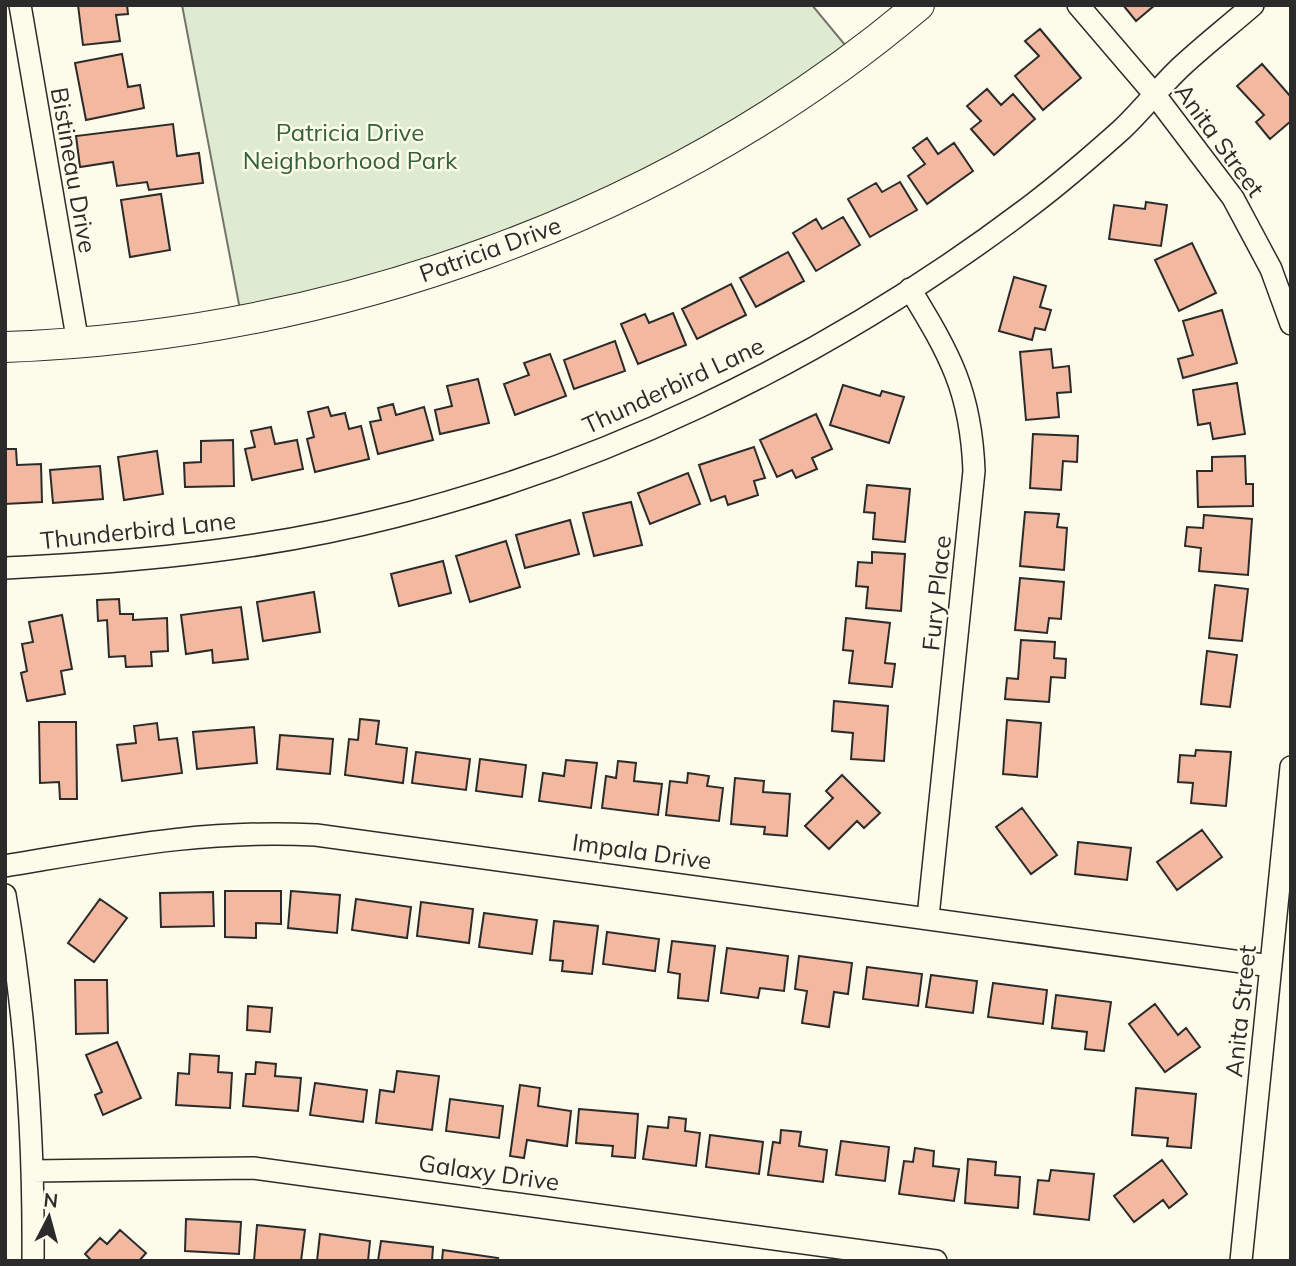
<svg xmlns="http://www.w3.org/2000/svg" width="1296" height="1266" viewBox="0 0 1296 1266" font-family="Mulish,sans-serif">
<rect width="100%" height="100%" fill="#fdfbea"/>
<!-- green -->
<path fill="#deebd1" stroke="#74746e" stroke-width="2" d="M182,5H812L855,57L504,247L242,320Z"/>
<!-- building -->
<path fill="#f2b8a0" stroke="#2b2b2b" stroke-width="2" d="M78,5H127L128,14L116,15L120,41L83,45Z
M1123,5H1155L1136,21Z
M1040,29L1081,78L1043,110L1015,76L1039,56L1025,41Z
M122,54L128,87L140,85L144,108L86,120L75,63Z
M1262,64L1291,97V121L1270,139L1256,122L1264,115L1237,86Z
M987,89L1001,105L1013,94L1035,119L994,155L971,129L981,121L967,106Z
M173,124L177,156L199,153L203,183L149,190L147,182L117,186L113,162L80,167L76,136Z
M927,138L938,154L954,143L973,171L927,204L908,176L925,164L913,148Z
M900,182L917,210L870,237L848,199L876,183L882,192Z
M161,194L170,250L130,257L121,200Z
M1146,202L1167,205L1161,246L1109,239L1114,205L1145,209Z
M843,217L860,245L816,271L793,233L816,219L822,229Z
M1192,243L1216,293L1179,311L1155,260Z
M788,252L804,281L756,307L740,278Z
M1014,277L1046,286L1040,307L1051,310L1045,330L1035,328L1032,340L999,331Z
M731,284L746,315L697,339L682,309Z
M1222,310L1237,363L1183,378L1178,359L1193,355L1183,321Z
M673,313L686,345L638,364L621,324L645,314L649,323Z
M615,341L625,371L574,389L564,360Z
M1051,349L1053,368L1069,366L1071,392L1057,393L1059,417L1026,420L1020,352Z
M550,354L566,396L515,415L504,384L529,375L524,363Z
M478,379L489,423L440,434L435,410L452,406L447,386Z
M1237,383L1245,434L1213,439L1210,423L1198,425L1193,390Z
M843,385L880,396L882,391L904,397L889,443L830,425Z
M393,404L396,415L424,407L433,440L378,454L370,422L381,420L378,408Z
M328,407L331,416L345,413L349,429L361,426L369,459L315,472L307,439L314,437L308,412Z
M816,414L832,449L812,458L817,469L796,478L792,470L777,477L760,440Z
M271,427L275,444L297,440L303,469L252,480L245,449L255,447L251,431Z
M1033,434L1078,436L1077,462L1063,461L1061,490L1030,488Z
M233,440L234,486L185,487L184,463L201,462V441Z
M754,447L765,478L754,481L758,495L728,505L725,496L711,501L699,465Z
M5,449H16L17,465L41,464L42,502L5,504Z
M157,451L163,494L124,500L118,457Z
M1245,456L1246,484H1253V506L1198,507L1197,471H1212V457Z
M100,466L103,499L53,503L50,470Z
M688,473L700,504L650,524L638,493Z
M867,485L910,489L905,542L873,539L875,513L864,512Z
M631,502L642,545L594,556L583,513Z
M1025,512L1059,514L1057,527L1067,528L1064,570L1020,566Z
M1204,515L1252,519L1248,575L1199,571L1201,548L1185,546L1187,527L1203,528Z
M570,520L579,554L525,568L516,535Z
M506,541L520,587L470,602L456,556Z
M872,552L905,554L901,611L866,608L868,587L856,586L858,562L872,563Z
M443,561L451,593L399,606L391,574Z
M1020,578L1064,582L1061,619L1049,618L1047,633L1015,630Z
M1215,585L1248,589L1242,641L1209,638Z
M314,592L320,632L263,641L257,602Z
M119,599L120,614H133V620L167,618L168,651L151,652L152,666L126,667L125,656L109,657L107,620L98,621L97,600Z
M241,607L248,659L213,663L212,650L186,654L181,615Z
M62,615L72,669L61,671L65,694L27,701L21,673L27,671L22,644L33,642L29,622Z
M846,618L890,623L885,663L895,664L892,687L849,683L853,651L843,650Z
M1021,640L1055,642L1054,658L1066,659L1065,678L1051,677L1049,702L1005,699L1007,678L1018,679Z
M1207,651L1237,655L1230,707L1201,704Z
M834,701L888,706L884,761L851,759L853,733L832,731Z
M360,719L379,721L376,744L407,748L403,783L345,775L349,739L358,740Z
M1007,720L1041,723L1037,777L1003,774Z
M39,722H76L77,799H60L59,782L40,783Z
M157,723L159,740L177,738L182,773L122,781L117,745L136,743L134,726Z
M254,727L257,763L197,769L193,732Z
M280,735L333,739L330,774L277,769Z
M1196,750L1231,752L1226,806L1191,803L1193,783L1178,782L1180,755L1195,756Z
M416,752L470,759L466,790L412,783Z
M480,759L526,765L522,797L476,791Z
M566,760L597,763L591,808L539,801L543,773L564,776Z
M618,761L636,763L634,781L662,784L658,815L602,808L606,776L616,778Z
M688,773L709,776L707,786L723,788L719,821L666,815L670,781L687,783Z
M842,775L880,813L864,828L857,821L829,849L805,826L833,798L826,791Z
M735,778L764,781L763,792L790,794L787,836L764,834L765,827L731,824Z
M1022,808L1057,855L1031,874L996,827Z
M1202,830L1222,857L1177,890L1157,862Z
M1078,842L1131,848L1127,880L1075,874Z
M225,891H281V924L256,923V938L225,937Z
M291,891L340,895L337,933L288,928Z
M213,892L214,926L161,927L160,893Z
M100,899L127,918L94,962L68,943Z
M356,899L411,907L407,938L352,930Z
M421,902L473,909L469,943L417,936Z
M484,913L537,920L532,954L479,947Z
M554,921L598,926L592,974L562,971L563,961L550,960Z
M607,932L659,939L655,971L603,964Z
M672,941L715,946L708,1001L678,998L680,974L668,972Z
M727,948L788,956L784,991L760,988L758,998L721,993Z
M799,956L852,963L848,994L834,992L829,1027L802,1023L807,991L795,989Z
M867,967L922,974L918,1006L863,999Z
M931,975L977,981L973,1013L926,1007Z
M75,980H107L108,1033L76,1034Z
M993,983L1047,990L1043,1024L988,1017Z
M1056,995L1111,1002L1104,1051L1085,1049L1087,1032L1052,1028Z
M1155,1004L1178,1035L1186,1028L1200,1047L1165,1072L1129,1024Z
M248,1006L272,1008L270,1032L247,1030Z
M117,1042L141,1098L103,1115L95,1095L102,1092L86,1055Z
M190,1054L219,1056L218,1072L232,1073L230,1108L176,1105L178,1073L189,1074Z
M256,1062L276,1064L275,1076L301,1078L298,1111L243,1106L246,1074H255Z
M397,1071L439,1076L432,1130L376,1123L380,1090L394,1092Z
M315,1083L367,1090L363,1122L310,1115Z
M520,1085L540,1088L538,1106L571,1111L567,1146L527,1140L524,1158L510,1156Z
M1136,1088L1196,1094L1191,1148L1167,1146L1168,1138L1132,1135Z
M450,1099L503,1106L499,1138L446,1131Z
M579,1109L638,1114L635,1158L612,1156L613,1146L576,1143Z
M669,1117L686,1119L685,1131L700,1133L696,1166L643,1159L648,1126L668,1128Z
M781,1130L801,1132L799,1146L827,1150L823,1182L768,1175L773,1142L780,1143Z
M710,1135L763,1142L759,1174L706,1167Z
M841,1141L889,1147L885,1181L836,1175Z
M915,1148L934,1151L933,1166L959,1169L954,1201L899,1194L904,1161L913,1162Z
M968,1159L996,1162L995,1175L1020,1177L1018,1208L965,1203Z
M1162,1160L1187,1194L1169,1208L1163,1200L1134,1222L1114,1196Z
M1051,1170L1094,1174L1089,1220L1034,1214L1038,1180L1049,1181Z
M186,1219L241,1222L239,1254L185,1251Z
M257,1225L305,1230L301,1261H254Z
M120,1230L146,1253L139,1261H92L85,1254L100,1238L107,1244Z
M320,1234L370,1241L368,1261H317Z
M381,1241L433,1247L432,1261H378Z
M443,1250L498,1258L497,1261H442Z"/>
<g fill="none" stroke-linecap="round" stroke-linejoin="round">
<defs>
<path id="street" d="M20,5L78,343
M1078,5L1155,95L1233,198L1271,269L1291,324
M910,289C950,355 971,391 974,471L928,917
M5,568C114,563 221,554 328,532C583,479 827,361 1033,204C1063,181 1092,156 1120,131C1142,111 1161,85 1183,65C1206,44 1230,25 1253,5
M5,866C113,848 205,829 316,835L1271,966
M5,895C26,1016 34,1138 33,1261
M32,1171L253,1168L936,1261
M1241,1261L1291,767"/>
<path id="secondary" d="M5,347C334,335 667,218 919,5"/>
</defs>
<!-- street casing -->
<use href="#street" stroke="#2b2b2b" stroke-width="24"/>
<!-- secondary casing -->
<use href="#secondary" stroke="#2b2b2b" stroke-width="32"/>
<!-- street -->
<use href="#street" stroke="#fdfbea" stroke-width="21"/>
<!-- secondary -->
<use href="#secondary" stroke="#fdfbea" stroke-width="30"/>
</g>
<g text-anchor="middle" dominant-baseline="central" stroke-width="5" stroke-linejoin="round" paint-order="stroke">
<!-- park labels -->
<g font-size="24" fill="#34623c" stroke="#fdfbea">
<text x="350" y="132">Patricia Drive<tspan x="350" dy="28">Neighborhood Park</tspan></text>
</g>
<!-- street labels -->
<g font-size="24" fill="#2b2b2b" stroke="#fdfbea">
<text transform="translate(1220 140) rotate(54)">Anita Street</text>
<text transform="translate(74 170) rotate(80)">Bistineau Drive</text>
<text transform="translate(490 249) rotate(-20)">Patricia Drive</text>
<text transform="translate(673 385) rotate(-25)">Thunderbird Lane</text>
<text transform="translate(138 530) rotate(-6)">Thunderbird Lane</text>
<text transform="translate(936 593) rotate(-84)">Fury Place</text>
<text transform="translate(642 851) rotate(8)">Impala Drive</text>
<text transform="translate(1240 1011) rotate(-84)">Anita Street</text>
<text transform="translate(489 1172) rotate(8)">Galaxy Drive</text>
</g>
</g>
<!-- border -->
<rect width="1296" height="1266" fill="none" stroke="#2b2b2b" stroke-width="14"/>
<!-- north arrow -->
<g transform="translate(49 1217) rotate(6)" stroke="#fdfbea" stroke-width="5" paint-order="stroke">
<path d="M0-5L12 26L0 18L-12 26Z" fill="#2b2b2b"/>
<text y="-10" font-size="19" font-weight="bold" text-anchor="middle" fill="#2b2b2b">N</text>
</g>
</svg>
